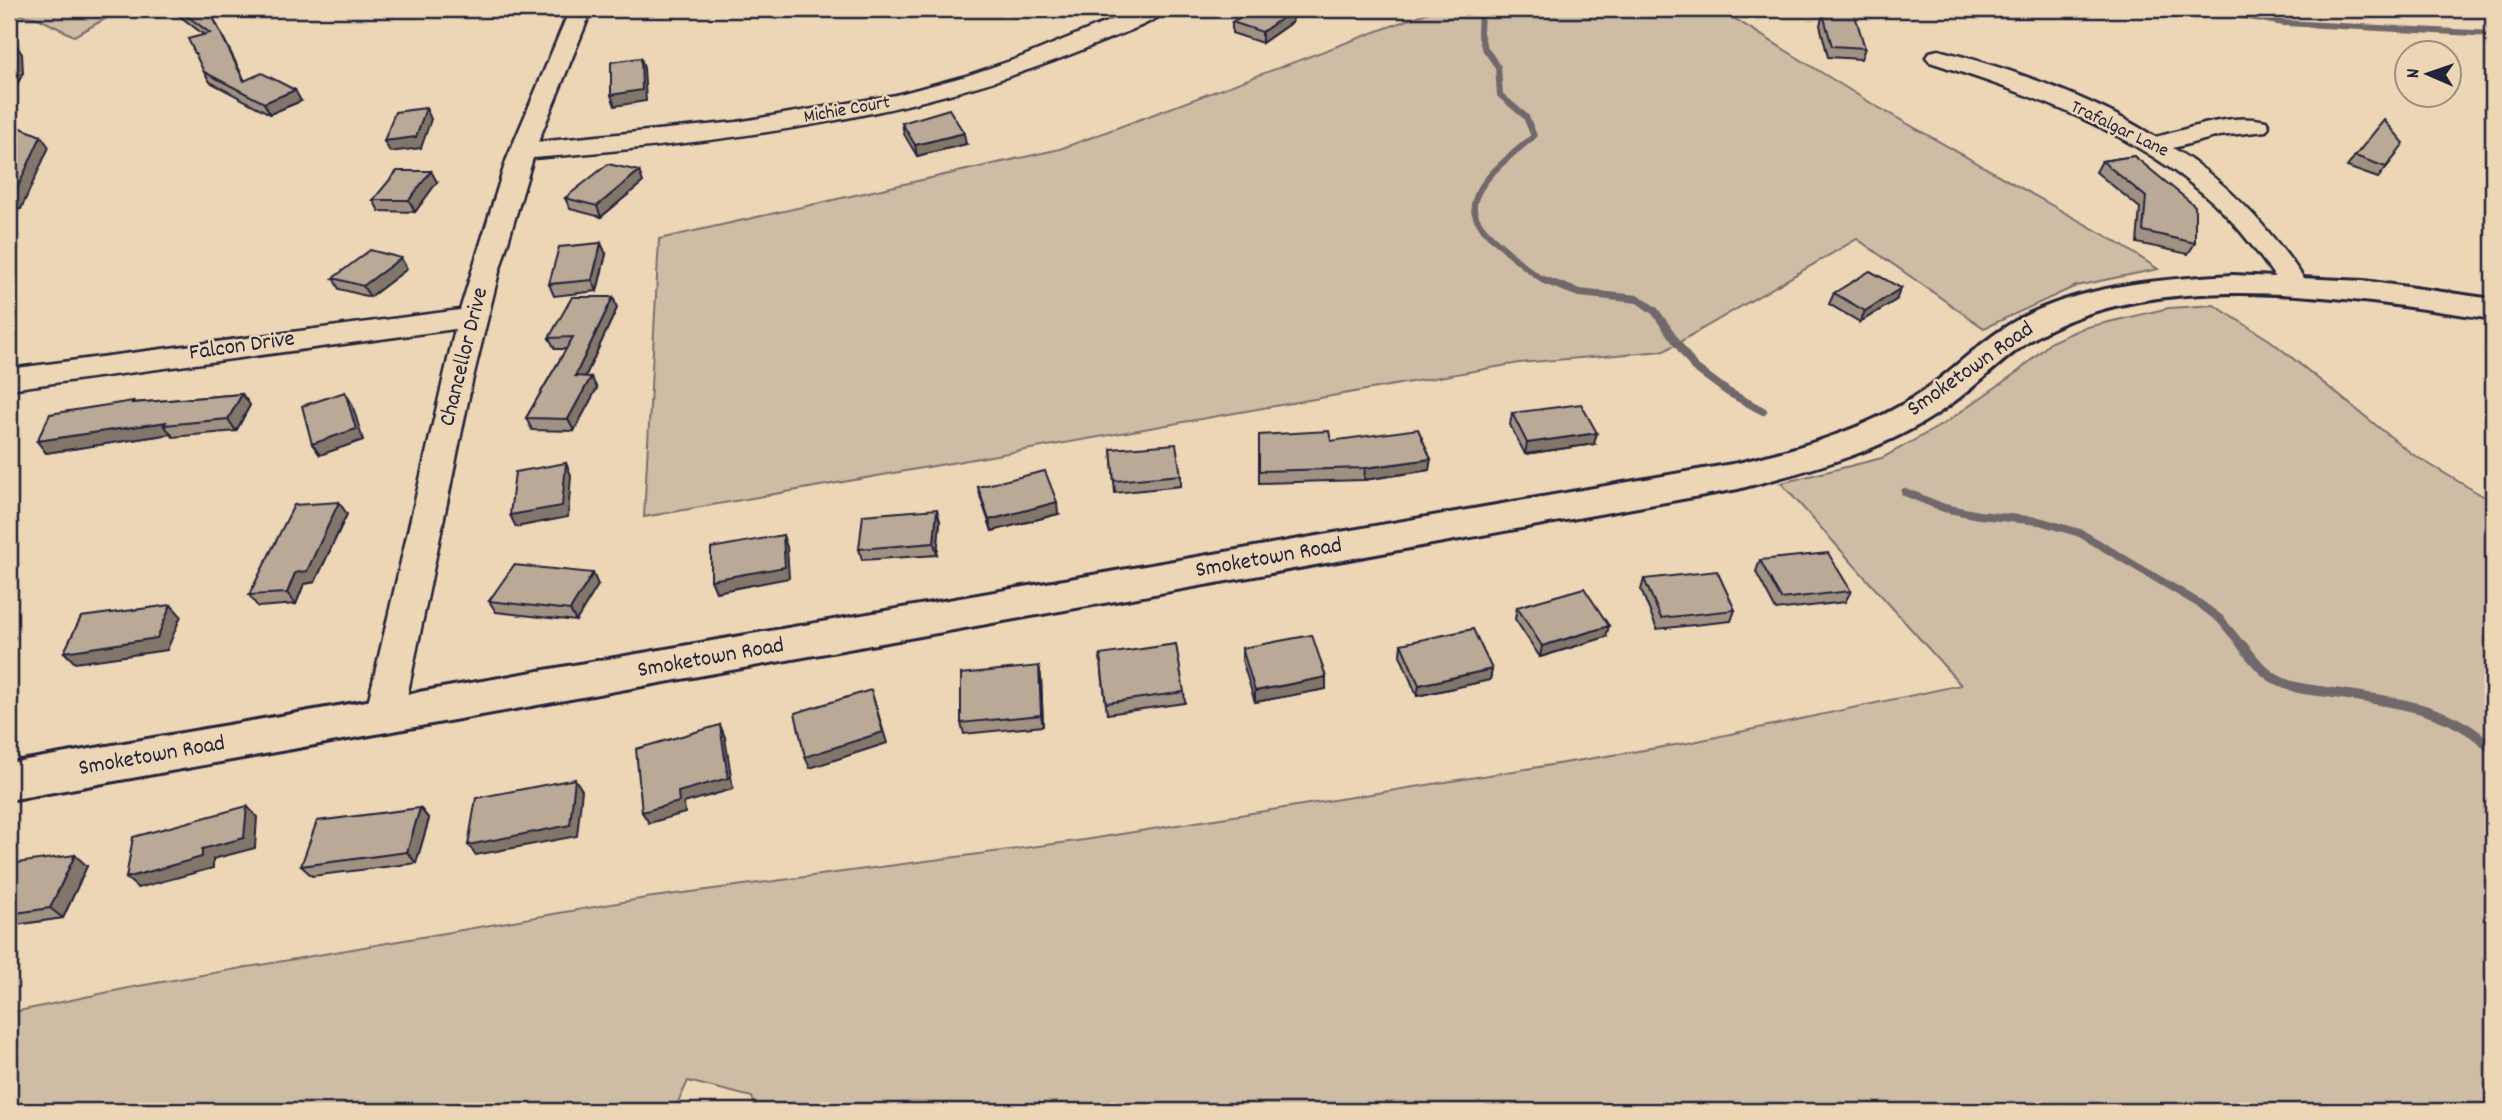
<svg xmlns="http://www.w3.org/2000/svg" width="2502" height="1120" viewBox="0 0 2502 1120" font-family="Dekko,sans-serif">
<rect width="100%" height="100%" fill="#ecd6b5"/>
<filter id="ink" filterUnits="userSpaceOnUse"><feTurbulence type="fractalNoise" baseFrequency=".0143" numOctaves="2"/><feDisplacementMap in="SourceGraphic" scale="14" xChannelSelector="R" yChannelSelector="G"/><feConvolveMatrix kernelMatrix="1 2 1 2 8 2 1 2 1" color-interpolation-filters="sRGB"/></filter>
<g filter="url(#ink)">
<!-- green -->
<path fill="#cfbca4" stroke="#786f70" stroke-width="2" d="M9,9H123L74,36L38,18L9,13Z
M1437,9H1719L1869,102L2115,241L2158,269L2076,286L1984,328L1857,239L1664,351L1519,363L644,517L659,239L1060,149Z
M2214,305L2271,341L2412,454L2493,502V1111H757L752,1097L688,1081L674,1111H9V1013L133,987L646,898L1084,840L1688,743L1961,685L1781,483L1882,458L1945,423L2020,370L2051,342L2083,328L2169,308Z"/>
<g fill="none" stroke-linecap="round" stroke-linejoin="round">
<!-- stream-far2 -->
<path stroke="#70686a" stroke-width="6" d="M1481,9L1480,33L1484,47L1498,67L1500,95L1526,117L1534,136C1515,152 1478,179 1474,205C1472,222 1493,239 1504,248C1518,261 1531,273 1547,282
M2203,9L2284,23L2493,34"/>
<!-- stream-far1 -->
<path stroke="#70686a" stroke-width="8" d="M1544,280L1579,293L1638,299L1655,311L1694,367L1728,392L1763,411
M1905,492L1944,508L1979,515L2039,521L2080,533L2200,604L2220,619L2243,647"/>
<!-- stream -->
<path stroke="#70686a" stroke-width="10" d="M2242,645C2253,659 2264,674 2281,682C2297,690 2317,690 2334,693C2389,701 2453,707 2493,750"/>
<defs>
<path id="minor" d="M570,9H592L538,142L737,122L896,95L966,76L1019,58L1138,9H1167C1158,22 1117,35 1101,42C920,119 727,142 533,158L499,272L472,382L403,716L398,727L384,732L370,727L365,716L455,329L9,389V369L460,310L506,161Z
M1938,50C2009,68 2094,98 2155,137C2189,129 2231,112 2266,121L2269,126L2266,131L2219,136L2173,148C2229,183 2271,230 2308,284L2304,290L2294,293L2284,290C2263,259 2241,229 2214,203C2134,130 2031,95 1930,62L1926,57L1930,52Z"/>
<path id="major" d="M2233,275L2364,281L2493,299V319C2360,300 2181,268 2054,327C2012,347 1982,383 1944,409C1883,452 1809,470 1738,489L9,800V763L1738,463C1802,447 1867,430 1922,392C1958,367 1988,333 2029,314C2092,284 2165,279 2233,275Z"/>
</defs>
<!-- minor casing -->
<use href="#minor" stroke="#22223b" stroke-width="5"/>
<!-- major casing -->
<use href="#major" stroke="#22223b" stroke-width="6"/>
<!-- minor -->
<use href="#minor" fill="#ecd6b5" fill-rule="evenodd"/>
<!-- major -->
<use href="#major" fill="#ecd6b5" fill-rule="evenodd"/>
</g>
<!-- wall -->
<path fill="#a09182" stroke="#22223b" stroke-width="2" d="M173,9H209L245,81L301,101L270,114L210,82L204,72V35L176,13Z
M1292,11V22L1262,43L1232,33V22Z
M1823,14L1865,48L1861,59L1828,57L1820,25Z
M902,123L966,144L917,156L904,134Z
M2397,154L2378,178L2347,167L2355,156Z
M2134,156L2195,243L2188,254L2137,243L2140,208L2096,172L2102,161Z
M437,182L415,212L379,211L373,200Z
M643,182L601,217L570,209L565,198Z
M606,254L597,291L554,296L549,284Z
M401,258L407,269L370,297L339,289L333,278Z
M1834,293L1896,300L1860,322L1829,304Z
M613,297L617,308L585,377L597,388L574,431L532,430L526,418L566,349H555L549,338Z
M242,394L250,405L236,431L173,437L171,434L46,453L37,441L133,401L135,403Z
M1512,413L1594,444L1525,454L1510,425Z
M1259,435L1331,441L1429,470L1364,480L1259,483Z
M1111,449L1181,475V486L1115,493Z
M978,487L1058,514L992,531L981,499Z
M347,514L315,582L304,584L296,604L258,607L249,595Z
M940,521L937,555L862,560L859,549Z
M1760,560L1851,591L1845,602L1776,610L1756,572Z
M1644,579L1735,610L1731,621L1657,629L1641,590Z
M598,585L576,621L496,612L489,601Z
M1517,607L1606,637L1540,657L1515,619Z
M1401,644L1492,669L1490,680L1417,696L1400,655Z
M1242,648L1326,677V689L1255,702L1242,660Z
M1100,655L1184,692L1185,703L1107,714Z
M1039,666L1041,677L1043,726L964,734L961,723Z
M420,808L429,819L416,863L312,876L301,866Z
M9,864L87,866L63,918L9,926Z"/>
<!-- shaded-wall -->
<path fill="#82766a" stroke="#22223b" stroke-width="2" d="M1292,11V22L1262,43V32Z
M15,43L22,54L23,73L9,101V75Z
M641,58L644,68L646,101L615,106L611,95Z
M295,90L301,101L270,114L264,103Z
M426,108L431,119L421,148L390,152L384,141Z
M964,133L966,144L917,156L915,145Z
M41,136L49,147L21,209L16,210L9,223V199Z
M431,171L437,182L415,212L409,200Z
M639,171L643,182L601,217L597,206Z
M601,243L606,254L597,291L592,280Z
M401,258L407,269L370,297L363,286Z
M1901,288L1896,300L1860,322L1865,311Z
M613,297L617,308L580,388L575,376Z
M591,377L597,388L574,431L568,419Z
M345,392L352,404L363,440L320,455L312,444Z
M242,394L250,405L236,431L228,419Z
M166,422L164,425L171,434L46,453L37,441Z
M1597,433L1594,444L1525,454L1527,443Z
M1431,459L1429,470L1364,480L1365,468Z
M566,463L571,475L568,517L516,527L510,515Z
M339,502L347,514L315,582L304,584L296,604L287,593L295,573Z
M1057,502L1058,514L992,531L989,520Z
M937,509L940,521L937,555L934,543Z
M783,535L787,547L789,578L716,592L711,580Z
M593,573L598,585L576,621L570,610Z
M171,605L181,616L167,650L75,663L64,652Z
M1609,626L1606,637L1540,657L1542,646Z
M9,630L15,637L9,651Z
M1039,666L1041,677L1043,726L1041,715Z
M1492,669L1490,680L1417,696L1419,685Z
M1326,677V689L1255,702V691Z
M871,690L887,743L810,768L805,757Z
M720,725L725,737L733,789L684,803L685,813L649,823L642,812L678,792Z
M575,779L582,790L577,836L476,855L468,845Z
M247,806L257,817L255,848L213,859V868L138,888L126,878L202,849Z
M420,808L429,819L416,863L407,852Z
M75,855L87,866L63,918L50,908Z"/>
<!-- building -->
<path fill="#baa997" stroke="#22223b" stroke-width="2" d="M178,9H209L244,81L262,73L295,90L264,103L204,72L188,39L210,33Z
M1252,9H1283L1292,11L1262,32L1232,22Z
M1844,9H1853L1865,48L1832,46L1823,14Z
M15,43V63L9,75V44Z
M641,58L642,90L611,95V62Z
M426,108L416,137L384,141L395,112Z
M949,109L964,133L915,145L902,123Z
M2384,120L2404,143L2386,167L2355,156Z
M9,123L41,136L13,198L9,199Z
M2134,156L2195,206V243L2143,231L2146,197L2102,161Z
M608,164L639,171L597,206L565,198Z
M397,171H431L409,200H373Z
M601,243L592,280L549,284L559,247Z
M370,250L401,258L363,286L333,278Z
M1870,271L1901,288L1865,311L1834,293Z
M572,297H613L575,376L591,377L568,419L526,418L573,337L549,338Z
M345,392L356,429L312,444L302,406Z
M242,394L228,419L164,425L166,422L37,441L50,414L133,401L132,403Z
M1581,404L1597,433L1527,443L1512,413Z
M1418,429L1431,459L1365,468L1259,471V435L1329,431L1331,441Z
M1176,444L1181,475L1114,481L1111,449Z
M566,463L562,506L510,515L515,472Z
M1045,471L1057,502L989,520L978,487Z
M339,502L307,571L295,573L287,593L249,595L294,505Z
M937,509L934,543L859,549L863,515Z
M783,535L785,567L711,580V548Z
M1828,553L1851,591L1781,599L1760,560Z
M514,565L593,573L570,610L489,601Z
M1717,571L1735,610L1661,618L1644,579Z
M1584,588L1609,626L1542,646L1517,607Z
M171,605L157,638L64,652L81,617Z
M1473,629L1492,669L1419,685L1401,644Z
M1312,635L1326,677L1255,691L1242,648Z
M1176,644L1184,692L1106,703L1100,655Z
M1039,666L1041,715L961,723V674Z
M871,690L883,732L805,757L795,713Z
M720,725L728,778L678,792L679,802L642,812L636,749Z
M575,779L570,825L468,845L476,798Z
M247,806L244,838L202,849V857L126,878L133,837Z
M420,808L407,852L301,866L317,821Z
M75,855L50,908L9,914V864Z"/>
</g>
<g text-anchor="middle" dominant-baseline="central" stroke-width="5" stroke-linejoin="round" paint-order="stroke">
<!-- far-street labels -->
<g font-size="19" fill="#22223b" stroke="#ecd6b5">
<text transform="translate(847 111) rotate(-10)">Michie Court</text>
<text transform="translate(2119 130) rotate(26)">Trafalgar Lane</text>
</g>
<!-- street labels -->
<g font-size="23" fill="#22223b" stroke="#ecd6b5">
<text transform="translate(242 347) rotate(-8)">Falcon Drive</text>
<text transform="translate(465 357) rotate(-76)">Chancellor Drive</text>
<text transform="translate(1971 370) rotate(-35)">Smoketown Road</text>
<text transform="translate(1269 559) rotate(-10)">Smoketown Road</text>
<text transform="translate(711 659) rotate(-10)">Smoketown Road</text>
<text transform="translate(152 757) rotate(-10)">Smoketown Road</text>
</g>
</g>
<!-- margin -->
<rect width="2502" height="1120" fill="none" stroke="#ecd6b5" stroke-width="35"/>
<rect x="18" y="18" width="2467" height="1085" fill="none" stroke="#22223b" stroke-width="2.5" filter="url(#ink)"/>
<!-- north arrow -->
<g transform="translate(2428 74) rotate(272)"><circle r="33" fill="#ecd6b5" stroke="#9b8e84" stroke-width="2"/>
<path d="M0-5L12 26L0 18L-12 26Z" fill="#22223b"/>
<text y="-10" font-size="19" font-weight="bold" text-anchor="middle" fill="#22223b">N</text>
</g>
</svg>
